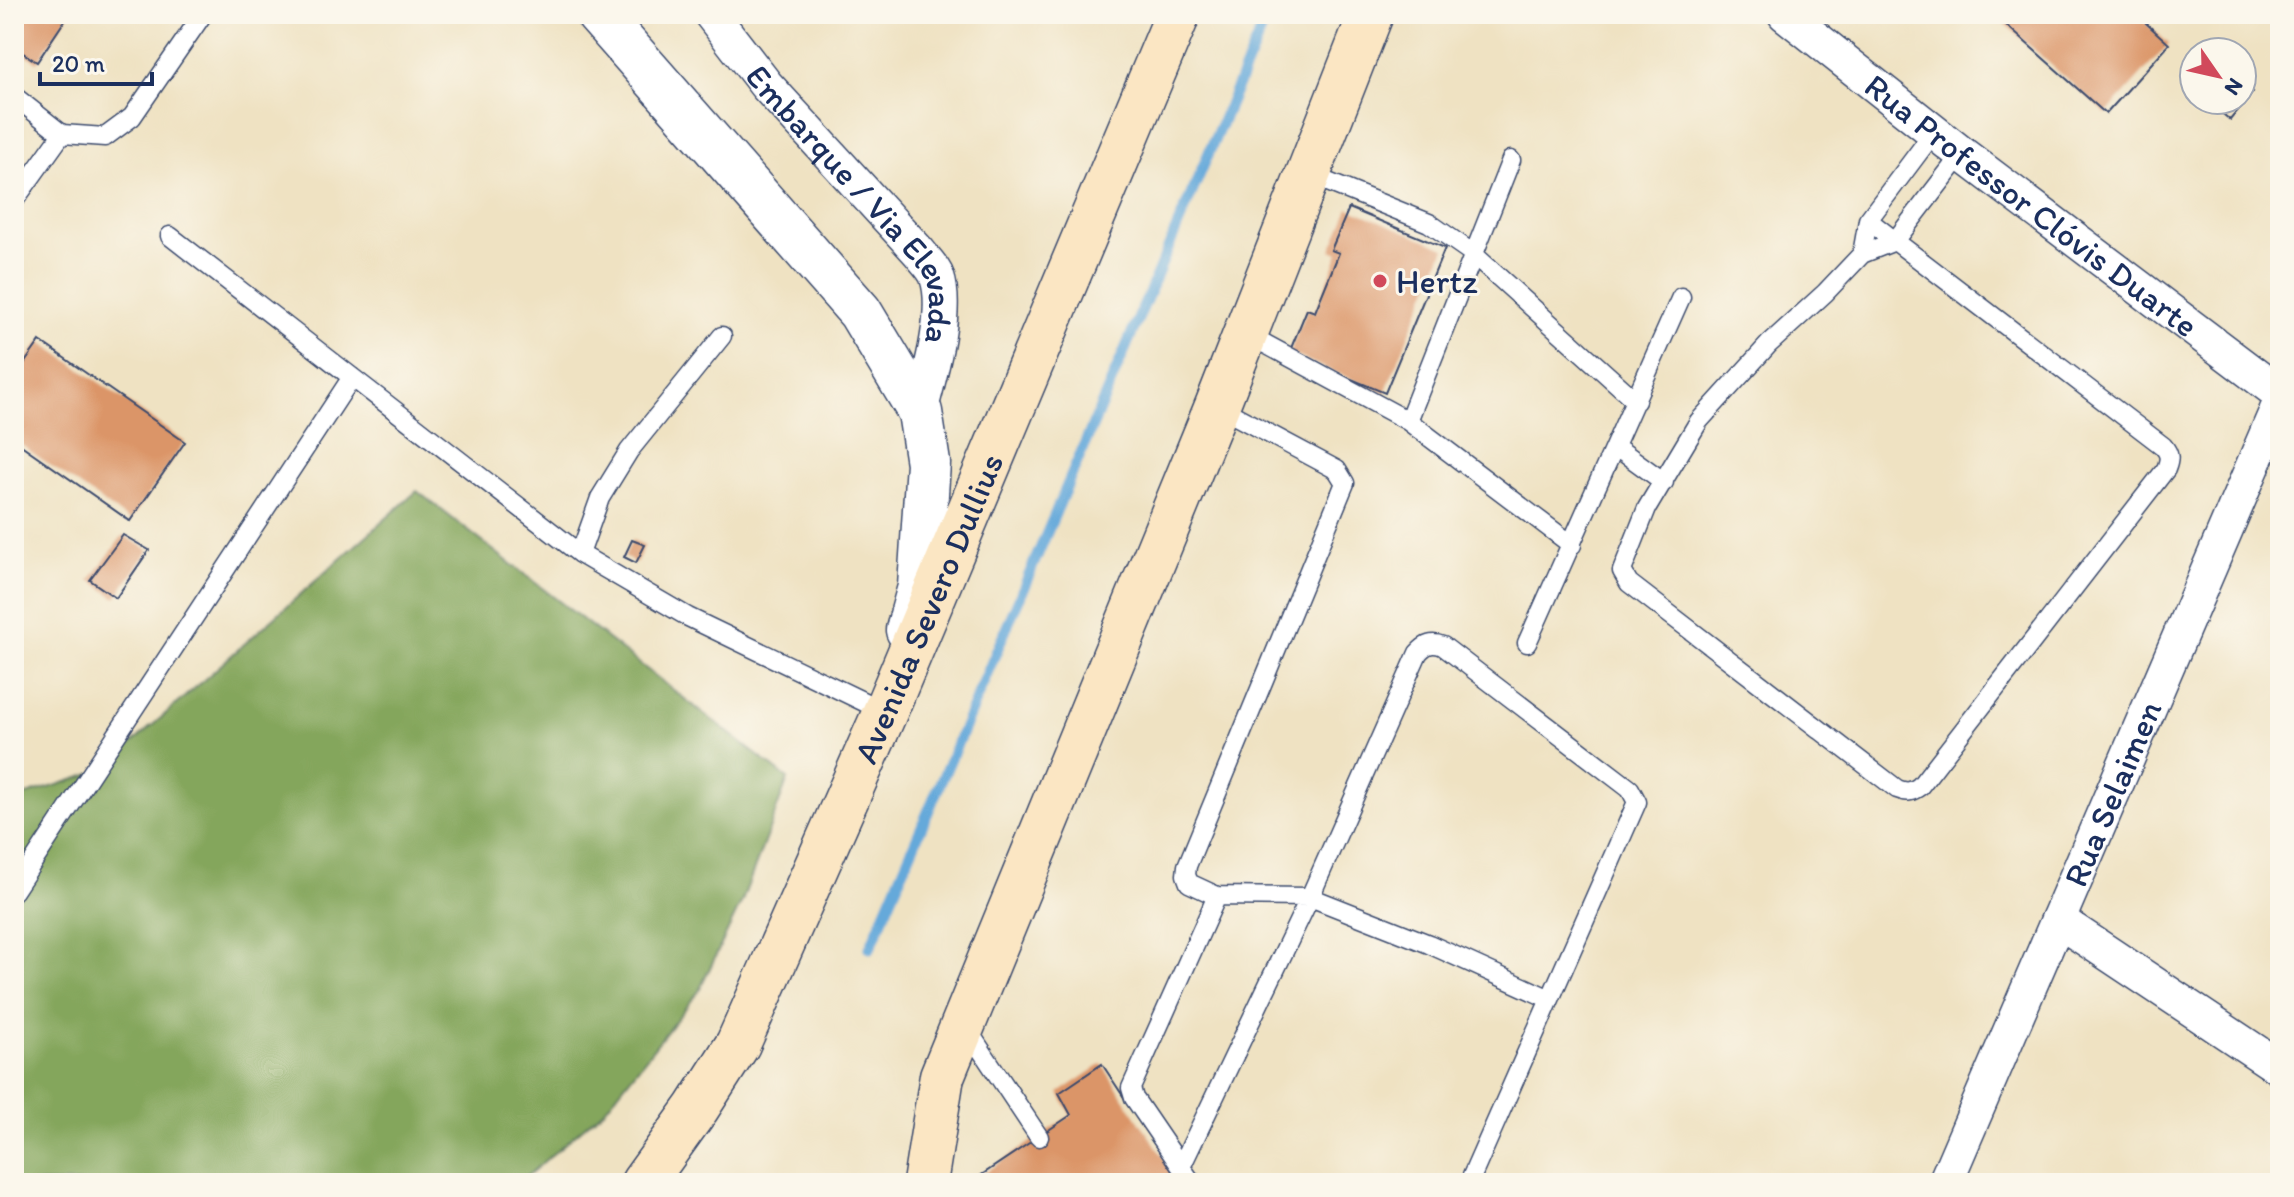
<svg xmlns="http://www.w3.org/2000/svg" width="2294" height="1197" viewBox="0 0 2294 1197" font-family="Itim,sans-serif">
<rect width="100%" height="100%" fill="#fbf7ec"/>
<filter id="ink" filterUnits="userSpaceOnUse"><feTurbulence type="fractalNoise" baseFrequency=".0125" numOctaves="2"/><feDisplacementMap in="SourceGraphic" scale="16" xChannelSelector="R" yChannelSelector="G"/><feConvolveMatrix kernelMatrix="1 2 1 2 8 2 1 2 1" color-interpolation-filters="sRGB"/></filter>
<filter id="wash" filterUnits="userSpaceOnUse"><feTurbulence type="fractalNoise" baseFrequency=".006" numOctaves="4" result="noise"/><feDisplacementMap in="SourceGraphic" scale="32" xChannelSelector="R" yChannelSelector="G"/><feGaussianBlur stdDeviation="1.8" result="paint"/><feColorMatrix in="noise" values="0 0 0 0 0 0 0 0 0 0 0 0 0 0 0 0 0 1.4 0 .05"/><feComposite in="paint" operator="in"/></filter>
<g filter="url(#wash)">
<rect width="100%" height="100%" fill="#efe2c2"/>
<!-- forest -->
<path fill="#84a65b" stroke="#506a5c" stroke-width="2" d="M417,491L788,779L742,901L699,991L606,1108L519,1183H14V799L101,771Z"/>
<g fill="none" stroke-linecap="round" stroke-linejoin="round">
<!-- stream -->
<path stroke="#65a9da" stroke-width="11" d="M870,948L1268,14"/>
</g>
<g id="blocks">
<!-- building -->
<path fill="#db9568" d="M14,14H69L37,62L14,47Z
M2014,14H2136L2169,44L2106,114L2005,24Z
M2242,83L2253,92L2230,120L2211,104L2215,100H2242Z
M1349,208L1445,248L1385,393L1289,353L1307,309L1315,312L1339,253L1331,250Z
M40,341L185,442L130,521L14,440V378Z
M123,535L149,550L116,598L90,580Z
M632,540L645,545L636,563L624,557Z
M1102,1064L1180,1183H985L980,1176L1071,1115L1059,1093Z"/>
</g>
</g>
<g filter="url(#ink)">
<use href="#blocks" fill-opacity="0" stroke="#3b4a6d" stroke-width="2"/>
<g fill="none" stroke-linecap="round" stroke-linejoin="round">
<defs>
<path id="service" d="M14,96L62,134L105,137L132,117L203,14
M1308,174L1429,223L1472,253L1636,401
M14,201L62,134
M1868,220L1895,241L2163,446C2170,454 2170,459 2166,469L1920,786C1912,792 1907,793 1897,789L1629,583L1622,571L1647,508L1699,421L1769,344L1825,293L1862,254L1895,241L1962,154
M170,236L580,554L688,617L885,712
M1862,254L1868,220L1934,132
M1245,333L1408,421L1572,545
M1217,406L1337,470L1345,483L1187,866L1186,875L1189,883L1217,896L1310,897L1429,944L1550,999
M1408,421L1511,160
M1616,447L1664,482
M580,554L600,498L629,451L722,336
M1527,643L1681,297
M14,891L352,377
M965,1026L1039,1137
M1181,1167L1310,897L1418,653C1426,644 1432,642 1443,646L1630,789L1637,802L1469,1183
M1192,1183L1134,1098L1131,1088L1217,896"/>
<g id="minor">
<path id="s1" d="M711,14L766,85L919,252C925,260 934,268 937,277C949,312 929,377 920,412"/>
<path id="s2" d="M1785,14L1962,154L2280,394"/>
<path d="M2058,920L2280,1068"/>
<path id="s3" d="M1945,1183L2280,403"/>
</g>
<path id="tertiary" d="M598,14L860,312L920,412L928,463L920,587L908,630"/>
<g id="secondary">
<path id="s4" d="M643,1183L697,1108L738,1044L885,712L1178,14"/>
<path d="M925,1183L942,1076L1217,406L1371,14"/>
</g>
</defs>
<!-- service casing -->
<use href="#service" stroke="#3b4a6d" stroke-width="21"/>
<!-- minor casing -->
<use href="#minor" stroke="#3b4a6d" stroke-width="37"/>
<!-- tertiary casing -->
<use href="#tertiary" stroke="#3b4a6d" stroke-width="47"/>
<!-- secondary casing -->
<use href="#secondary" stroke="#3b4a6d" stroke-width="47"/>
<!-- service -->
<use href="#service" stroke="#fff" stroke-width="18"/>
<!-- minor -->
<use href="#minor" stroke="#fff" stroke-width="34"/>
<!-- tertiary -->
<use href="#tertiary" stroke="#fff" stroke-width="44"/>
<!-- secondary -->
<use href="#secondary" stroke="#fbe6c3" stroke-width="44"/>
</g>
</g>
<!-- markers -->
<circle fill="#d1495b" stroke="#fbf7ec" stroke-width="3" cx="1380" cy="281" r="8"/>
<g text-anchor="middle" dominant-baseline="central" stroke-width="6" stroke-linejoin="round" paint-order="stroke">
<!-- street labels -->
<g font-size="34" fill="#1b2f5e" stroke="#fbf7ec">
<text stroke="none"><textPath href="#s2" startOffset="312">Rua Professor Clóvis Duarte</textPath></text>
<text stroke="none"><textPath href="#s1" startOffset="242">Embarque / Via Elevada</textPath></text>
<text stroke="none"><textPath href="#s4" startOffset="644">Avenida Severo Dullius</textPath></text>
<text stroke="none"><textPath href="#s3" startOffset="424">Rua Selaimen</textPath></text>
</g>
<!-- poi labels -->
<g font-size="34" fill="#1b2f5e" stroke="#fbf7ec" text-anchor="start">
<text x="1396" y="281">Hertz</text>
</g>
</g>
<!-- margin -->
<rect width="2294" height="1197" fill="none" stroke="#fbf7ec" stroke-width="48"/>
<!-- north arrow -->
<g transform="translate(2218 76) rotate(124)"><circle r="38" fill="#fbf7ec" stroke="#a1a7b3" stroke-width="2"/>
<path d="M0-6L14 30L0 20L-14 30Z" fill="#d1495b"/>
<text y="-12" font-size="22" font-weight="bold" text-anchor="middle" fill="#1b2f5e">N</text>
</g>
<!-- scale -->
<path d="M40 72v12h112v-12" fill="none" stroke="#1b2f5e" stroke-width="4"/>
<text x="52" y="72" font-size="24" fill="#1b2f5e" stroke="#fbf7ec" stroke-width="6" paint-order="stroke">20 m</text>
</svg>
